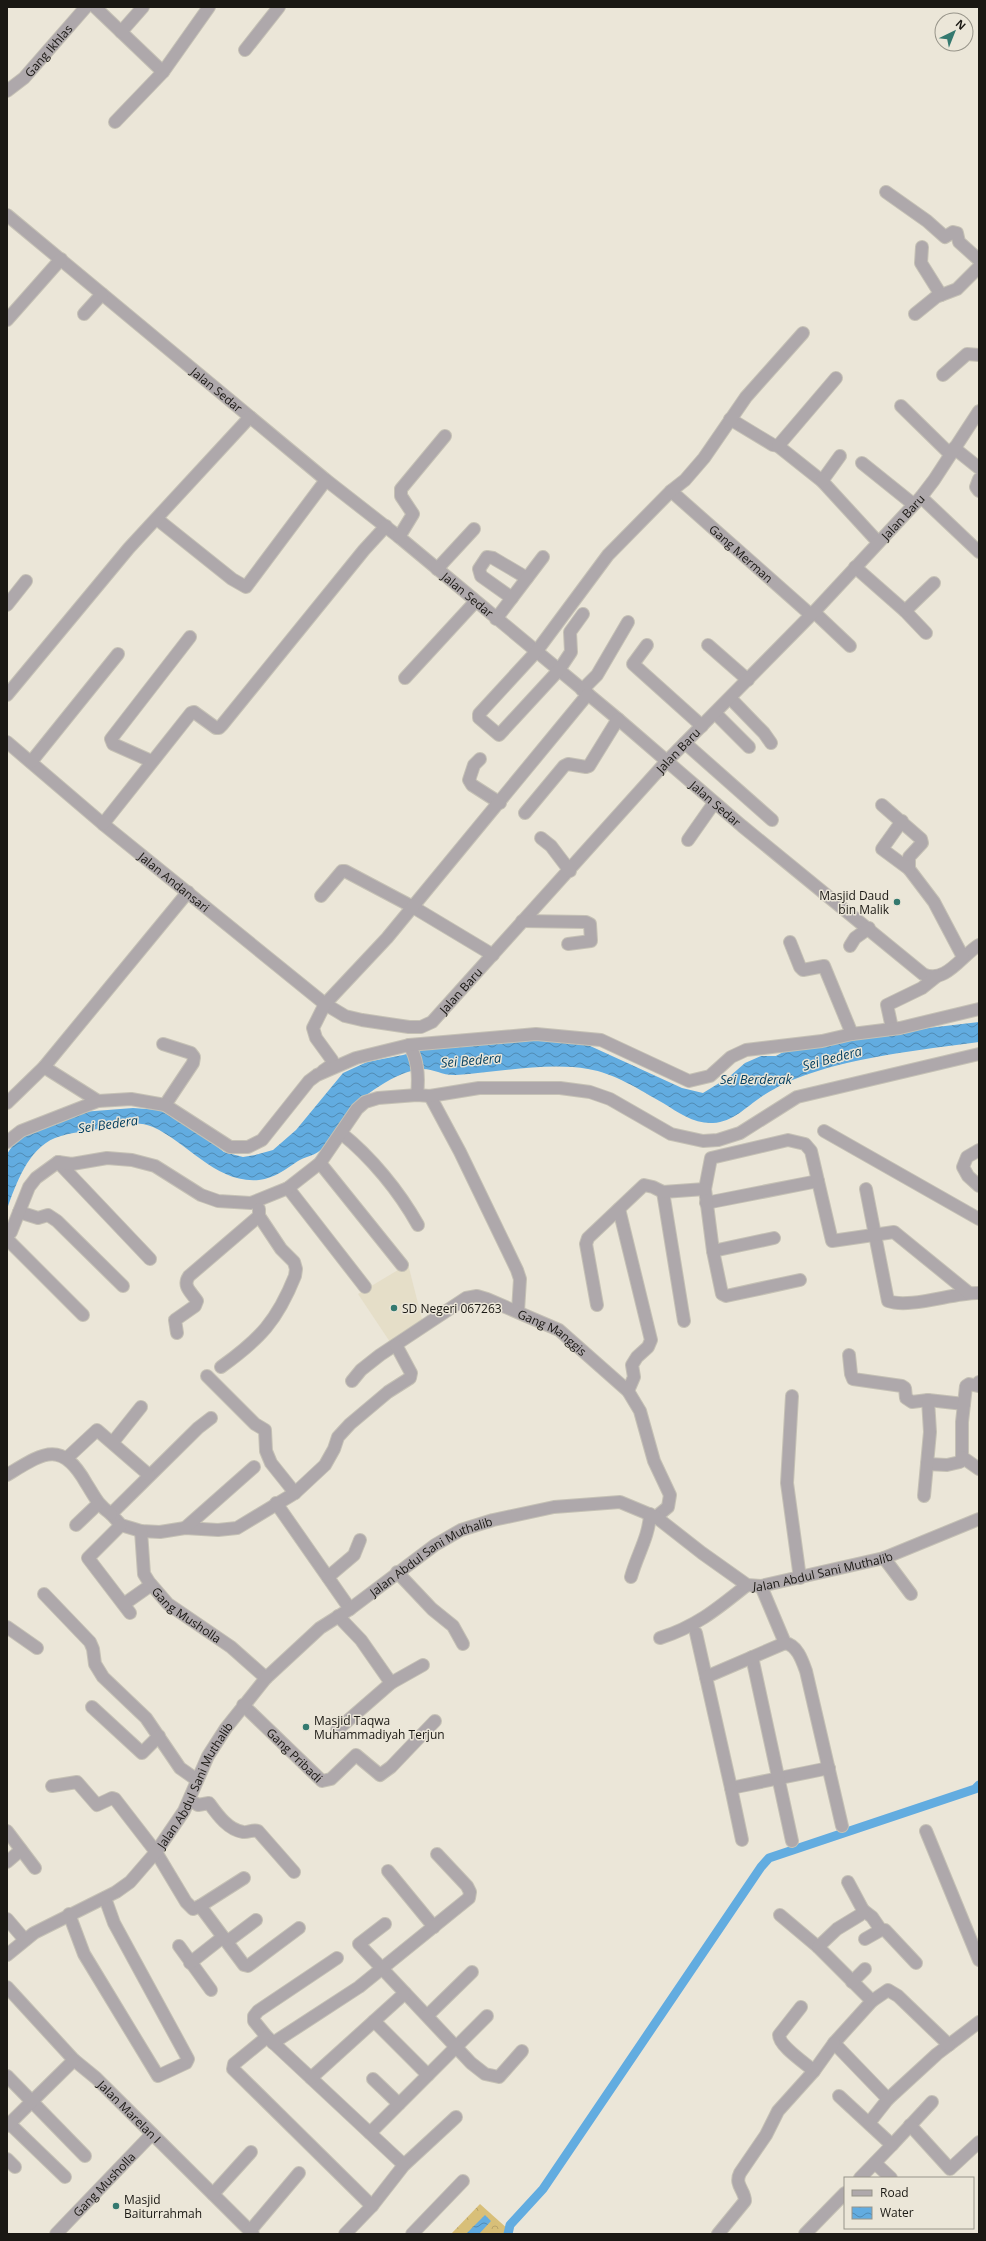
<svg xmlns="http://www.w3.org/2000/svg" width="986" height="2241" viewBox="0 0 986 2241" font-family="'Open Sans',sans-serif">
<defs>
<pattern id="park-crowns" width="20" height="18" patternUnits="userSpaceOnUse"><rect width="20" height="18" fill="#d8bf78"/><path d="M2 6a3 3 0 1 1 6 0M12 15a3 3 0 1 1 6 0" fill="none" stroke="#b9a367"/></pattern>
<pattern id="water-waves" width="16" height="10" patternUnits="userSpaceOnUse"><rect width="16" height="10" fill="#62ace0"/><path d="M0 5q4-4 8 0t8 0" fill="none" stroke="#508bb4"/></pattern>
</defs>
<rect width="100%" height="100%" fill="#ebe6d8"/>
<!-- built -->
<path fill="#e5dec8" d="M408,1264L423,1323L392,1345L358,1294Z"/>
<!-- park -->
<path fill="url(#park-crowns)" d="M480,2204L509,2230V2234H451Z"/>
<!-- water -->
<path fill="url(#water-waves)" d="M979,1022V1042C920,1050 850,1057 795,1079C784,1083 772,1090 761,1097C746,1107 733,1122 713,1123C694,1124 679,1113 663,1103C640,1090 614,1073 588,1069C548,1062 497,1072 456,1075C444,1076 434,1069 423,1069C398,1070 359,1097 344,1117C337,1127 329,1145 318,1152C313,1156 304,1157 298,1161C286,1169 275,1178 259,1180C217,1184 188,1143 153,1127C138,1120 120,1125 104,1128C88,1131 71,1132 55,1138C28,1149 16,1184 7,1209V1154L13,1145L21,1136L82,1112L133,1108L160,1110L198,1132L224,1152L243,1157L255,1155L273,1150L296,1130L343,1073L367,1062L403,1055L428,1048L542,1040L588,1045L682,1088L703,1093L729,1077L745,1063L761,1056H776L785,1051L875,1032L889,1036L928,1028Z
M485,2215L491,2221L479,2234H466Z"/>
<g fill="none" stroke-linecap="round" stroke-linejoin="round">
<!-- canal -->
<path stroke="#62ace0" stroke-width="9" d="M508,2234L510,2225L543,2189L761,1867L769,1858L975,1789L979,1785"/>
<defs>
<g id="minor">
<path d="M95,7L163,72"/>
<path d="M121,32L143,7"/>
<path d="M245,50L279,7"/>
<path id="s1" d="M7,91L24,78L86,7"/>
<path d="M115,122L163,72L209,7"/>
<path d="M886,192L927,221L945,237L953,232L957,233L959,242L979,260"/>
<path id="s2" d="M7,215L326,480L399,537L618,719L742,826L923,974C945,985 962,955 979,945"/>
<path d="M922,247L921,263L941,295"/>
<path d="M84,314L102,294"/>
<path d="M915,314L936,297L957,289L979,267"/>
<path d="M7,320L61,259"/>
<path d="M943,375L967,354L979,355"/>
<path d="M901,406L950,454"/>
<path d="M730,419L773,445L778,446L822,481L878,542"/>
<path d="M778,446L836,378"/>
<path d="M954,448L979,468"/>
<path d="M862,463L913,504"/>
<path d="M979,479L976,487L979,491"/>
<path d="M822,481L840,456"/>
<path id="s3" d="M671,491L811,615"/>
<path d="M921,497L979,552"/>
<path d="M157,519L232,579L246,587L326,480"/>
<path d="M399,537L413,514L401,496V489L445,436"/>
<path d="M855,567L905,611L926,633"/>
<path d="M437,569L474,529"/>
<path d="M512,598L481,576L479,569L487,557L493,558L527,578"/>
<path d="M7,605L26,581"/>
<path d="M905,611L934,583"/>
<path d="M814,612L850,646"/>
<path d="M583,614L570,632L571,652L559,670L499,735L479,718V714L536,652L608,555L671,491L685,480L704,458L746,397L803,333"/>
<path d="M496,619L543,557"/>
<path d="M647,645L633,664L702,726"/>
<path d="M708,645L748,680"/>
<path d="M405,678L475,602"/>
<path d="M582,690L597,675L628,622"/>
<path d="M7,695L129,548L250,417"/>
<path d="M730,698L764,733L771,743"/>
<path d="M715,713L749,747"/>
<path id="s4" d="M7,742L103,824L325,1004L345,1016L362,1020L409,1027H421L432,1022L666,762L814,612L921,497L934,480L979,411"/>
<path d="M685,743L772,820"/>
<path d="M480,759L474,765L469,780L472,785L500,803"/>
<path d="M151,761L113,744L111,739L190,637"/>
<path d="M31,762L118,654"/>
<path d="M882,805L921,839L922,843L909,857V869L934,902L963,957"/>
<path d="M525,813L564,766L568,764L586,767L589,766L618,719"/>
<path d="M902,821L882,849L909,869"/>
<path d="M103,824L191,713L194,712L216,728H219L222,725L364,550L386,526"/>
<path d="M541,838L551,846L570,871"/>
<path d="M688,840L714,803"/>
<path d="M321,896L342,871H345L413,907L493,955"/>
<path d="M522,921L586,922L590,924L591,941L568,944"/>
<path d="M790,942L800,967L803,970L824,966L852,1034"/>
<path d="M850,946L855,938L869,928"/>
<path d="M892,1028L887,1005L922,988L937,976"/>
<path d="M163,1044L191,1053L194,1057L193,1063L165,1105"/>
<path d="M409,1045C418,1059 419,1078 417,1095"/>
<path d="M44,1067L98,1101"/>
<path d="M323,1071L333,1064L332,1060L316,1038L313,1028L325,1004L387,938L588,694"/>
<path d="M430,1096L460,1152L517,1270L520,1279L518,1311"/>
<path d="M7,1103L44,1067L188,892"/>
<path d="M824,1131L979,1219"/>
<path d="M341,1133C371,1157 399,1191 418,1225"/>
<path d="M7,1142L21,1131L98,1101L131,1099L165,1105L230,1147H248L262,1140L309,1081L317,1075L356,1058L409,1045L536,1034L601,1040L689,1081L710,1076L731,1057L746,1050L822,1041L852,1034L900,1028L979,1009"/>
<path d="M979,1150L967,1157L963,1167L968,1176L979,1186"/>
<path d="M58,1162L150,1259"/>
<path d="M320,1163L402,1265"/>
<path d="M288,1188L365,1287"/>
<path d="M866,1189L888,1301C910,1309 955,1292 979,1293"/>
<path d="M663,1192L684,1321"/>
<path d="M706,1203L818,1181"/>
<path d="M619,1209L651,1340L648,1347L637,1357L632,1365L634,1377L628,1391"/>
<path d="M19,1212L38,1218L48,1215L57,1221L123,1286"/>
<path d="M7,1236L11,1232L29,1187L36,1178L58,1162L72,1164L107,1158L132,1160L155,1166L201,1195L218,1201L251,1203L288,1188L320,1163L357,1109L365,1102L378,1098L417,1095L430,1096L479,1088H560L590,1092L610,1099L671,1134L703,1141L718,1140L740,1133L797,1097L979,1054"/>
<path d="M7,1239L83,1315"/>
<path d="M713,1251L774,1238"/>
<path d="M800,1280L726,1296L722,1294L713,1251L705,1189L711,1158L788,1140L805,1144L811,1151L832,1241L894,1232L969,1293"/>
<path d="M597,1305L586,1244L588,1238L644,1185L653,1187L663,1192L705,1189"/>
<path d="M177,1333L175,1320L195,1306L197,1301C191,1292 182,1286 189,1276L259,1216V1209"/>
<path d="M849,1355L851,1374L853,1379L902,1386L905,1388L906,1398L912,1402L928,1400L964,1404"/>
<path d="M221,1367C260,1339 277,1321 295,1276L296,1269L294,1262L281,1249L259,1216"/>
<path d="M207,1376L255,1424L265,1430L266,1451L271,1463L295,1493"/>
<path id="s5" d="M352,1381L361,1370L380,1355L466,1298L477,1296L487,1299L559,1330L628,1391L640,1411L654,1461L670,1495L668,1507L656,1517"/>
<path d="M979,1382L978,1386L969,1384L966,1386L962,1422V1457L979,1469"/>
<path d="M792,1396L787,1483L800,1578"/>
<path d="M211,1418L198,1428L111,1514L121,1525L141,1531L160,1532L185,1528L218,1530L237,1528L295,1493L325,1465L334,1449L338,1437L350,1424L388,1392L410,1378L411,1373L396,1345"/>
<path d="M113,1442L141,1407"/>
<path d="M67,1458L97,1430L149,1475"/>
<path d="M927,1464L947,1465L960,1462L962,1457"/>
<path d="M7,1475C43,1453 61,1439 86,1483C95,1497 97,1504 111,1514"/>
<path d="M924,1496L930,1432L928,1400"/>
<path d="M276,1503L350,1609"/>
<path d="M76,1525L98,1504"/>
<path d="M121,1525L88,1558L130,1613"/>
<path d="M185,1528L254,1467"/>
<path id="s6" d="M141,1531L144,1574L149,1582L168,1604L231,1647L266,1678"/>
<path d="M884,1558L911,1594"/>
<path d="M397,1572L432,1609L453,1626L463,1644"/>
<path d="M328,1577L354,1555L360,1540"/>
<path d="M631,1577C637,1555 649,1537 650,1514"/>
<path d="M761,1586L785,1643C797,1645 802,1660 806,1671L842,1826"/>
<path d="M44,1594L90,1642L93,1649L95,1664L103,1677L146,1718L180,1768L197,1780"/>
<path d="M124,1604L151,1585"/>
<path d="M7,1627L37,1648"/>
<path d="M696,1633L731,1788L829,1768"/>
<path d="M660,1638C697,1626 717,1609 747,1585"/>
<path d="M752,1657L792,1841"/>
<path d="M706,1677L785,1643"/>
<path d="M391,1683L423,1665"/>
<path id="s7" d="M243,1705L322,1781L331,1779L356,1755L380,1775L391,1767L435,1721"/>
<path d="M92,1707L142,1753L159,1736"/>
<path d="M337,1730L391,1683L361,1640L338,1616"/>
<path d="M52,1786L77,1782L97,1805L112,1798L115,1799L156,1852L186,1902L193,1909L200,1906L244,1965L248,1966L299,1928"/>
<path d="M731,1788L742,1840"/>
<path d="M190,1800L198,1805L209,1803C217,1814 228,1830 243,1832C248,1833 253,1829 258,1831L294,1872"/>
<path d="M7,1831L35,1868"/>
<path d="M926,1831L979,1960"/>
<path d="M7,1862L21,1850"/>
<path d="M388,1871L434,1927"/>
<path d="M200,1906L244,1878"/>
<path d="M863,1910L872,1917L881,1930"/>
<path d="M69,1914L84,1954L158,2076L186,2063L188,2059L114,1923L105,1898"/>
<path d="M780,1915L818,1947L872,2001L834,2043L888,2099L937,2054L979,2022"/>
<path d="M7,1919L25,1940"/>
<path d="M385,1924L359,1944L471,2063L485,2074L499,2077L522,2051"/>
<path d="M865,1939L881,1930H885L916,1963"/>
<path d="M228,1941L256,1920"/>
<path d="M179,1946L211,1990"/>
<path d="M818,1947L837,1929L860,1915L863,1910L848,1882"/>
<path id="s8" d="M7,1955L34,1933L116,1892L130,1882L156,1852L184,1811L208,1756L226,1728L266,1678L320,1628L350,1609L435,1545L461,1530L493,1520L554,1507L620,1502L656,1517L702,1553L747,1585L761,1586L884,1558L979,1519"/>
<path d="M337,1958L258,2011L254,2016V2021L267,2037L404,2165"/>
<path d="M190,1963L223,1937"/>
<path d="M852,1982L865,1969"/>
<path id="s9" d="M7,1987L74,2060L96,2078L253,2234"/>
<path d="M872,2001L888,1990L898,1996L949,2045"/>
<path d="M801,2007L779,2035C779,2046 805,2063 814,2071"/>
<path d="M428,2015L472,1972"/>
<path d="M374,2021L428,2075"/>
<path d="M267,2037L234,2064L233,2069L372,2206"/>
<path d="M273,2043L359,1987L469,1898L470,1892L467,1886L437,1854"/>
<path d="M7,2076L85,2156"/>
<path d="M311,2078L405,1993"/>
<path d="M373,2079L399,2104"/>
<path d="M839,2096L892,2145L932,2102"/>
<path d="M869,2123L888,2099"/>
<path d="M10,2124L65,2177"/>
<path d="M910,2125L950,2169L979,2142"/>
<path d="M7,2126L74,2060"/>
<path d="M370,2133L487,2016"/>
<path d="M7,2159L15,2167"/>
<path d="M875,2163L891,2178"/>
<path d="M860,2178L892,2145"/>
<path d="M213,2194L251,2152"/>
<path d="M250,2231L299,2173"/>
<path id="s10" d="M56,2234L152,2134"/>
<path d="M345,2234L372,2206L404,2165L456,2117"/>
<path d="M412,2234L463,2181"/>
<path d="M718,2234L745,2201C745,2190 734,2185 740,2173L766,2135L778,2111L814,2071L834,2043"/>
<path d="M805,2234L845,2193"/>
</g>
</defs>
<!-- minor casing -->
<use href="#minor" stroke="#c5c1b5" stroke-width="14"/>
<!-- minor -->
<use href="#minor" stroke="#aea8ab" stroke-width="12"/>
</g>
<!-- markers -->
<g fill="#34796f" stroke="#ebe6d8" stroke-width="1.5">
<circle cx="897" cy="902" r="4"/>
<circle cx="394" cy="1308" r="4"/>
<circle cx="306" cy="1727" r="4"/>
<circle cx="116" cy="2206" r="4"/>
</g>
<g text-anchor="middle" dominant-baseline="central" stroke-width="3" stroke-linejoin="round" paint-order="stroke">
<!-- street labels -->
<g font-size="12" fill="#1a1813" stroke="#ebe6d8">
<text stroke="none"><textPath href="#s1" startOffset="58">Gang Ikhlas</textPath></text>
<text stroke="none"><textPath href="#s2" startOffset="273">Jalan Sedar</textPath></text>
<text stroke="none"><textPath href="#s4" startOffset="1215">Jalan Baru</textPath></text>
<text stroke="none"><textPath href="#s3" startOffset="94">Gang Merman</textPath></text>
<text stroke="none"><textPath href="#s2" startOffset="597">Jalan Sedar</textPath></text>
<text stroke="none"><textPath href="#s4" startOffset="891">Jalan Baru</textPath></text>
<text stroke="none"><textPath href="#s2" startOffset="921">Jalan Sedar</textPath></text>
<text stroke="none"><textPath href="#s4" startOffset="218">Jalan Andansari</textPath></text>
<text stroke="none"><textPath href="#s4" startOffset="567">Jalan Baru</textPath></text>
<text stroke="none"><textPath href="#s5" startOffset="237">Gang Manggis</textPath></text>
<text stroke="none"><textPath href="#s8" startOffset="597">Jalan Abdul Sani Muthalib</textPath></text>
<text stroke="none"><textPath href="#s8" startOffset="1028">Jalan Abdul Sani Muthalib</textPath></text>
<text stroke="none"><textPath href="#s6" startOffset="103">Gang Musholla</textPath></text>
<text stroke="none"><textPath href="#s7" startOffset="72">Gang Pribadi</textPath></text>
<text stroke="none"><textPath href="#s8" startOffset="261">Jalan Abdul Sani Muthalib</textPath></text>
<text stroke="none"><textPath href="#s9" startOffset="175">Jalan Marelan I</textPath></text>
<text stroke="none"><textPath href="#s10" startOffset="69">Gang Musholla</textPath></text>
</g>
<!-- poi labels -->
<g font-size="12" fill="#1a1813" stroke="#ebe6d8" text-anchor="start">
<text x="889" y="895" text-anchor="end">Masjid Daud<tspan x="889" dy="14">bin Malik</tspan></text>
<text x="402" y="1308">SD Negeri 067263</text>
<text x="314" y="1720">Masjid Taqwa<tspan x="314" dy="14">Muhammadiyah Terjun</tspan></text>
<text x="124" y="2199">Masjid<tspan x="124" dy="14">Baiturrahmah</tspan></text>
</g>
<!-- water labels -->
<g font-size="13" font-style="italic" fill="#003d5f" stroke="#ebe6d8">
<text transform="translate(832 1058) rotate(-15)">Sei Bedera</text>
<text transform="translate(471 1060) rotate(-5)">Sei Bedera</text>
<text x="756" y="1079">Sei Berderak</text>
<text transform="translate(108 1124) rotate(-8)">Sei Bedera</text>
</g>
</g>
<!-- border -->
<rect width="986" height="2241" fill="none" stroke="#1a1813" stroke-width="16"/>
<!-- legend -->
<rect x="844" y="2177" width="130" height="52" fill="#ebe6d8" stroke="#979489"/>
<rect x="852" y="2190" width="20" height="6" fill="#aea8ab" stroke="#979489"/>
<text x="880" y="2197" font-size="12" fill="#1a1813">Road</text>
<rect x="852" y="2207" width="20" height="12" fill="url(#water-waves)" stroke="#979489"/>
<text x="880" y="2217" font-size="12" fill="#1a1813">Water</text>
<!-- north arrow -->
<g transform="translate(954 32) rotate(43)"><circle r="19" fill="#ebe6d8" stroke="#979489"/>
<path d="M0-3L7 15L0 10L-7 15Z" fill="#34796f"/>
<text y="-6" font-size="11" font-weight="bold" text-anchor="middle" fill="#1a1813">N</text>
</g>
</svg>
